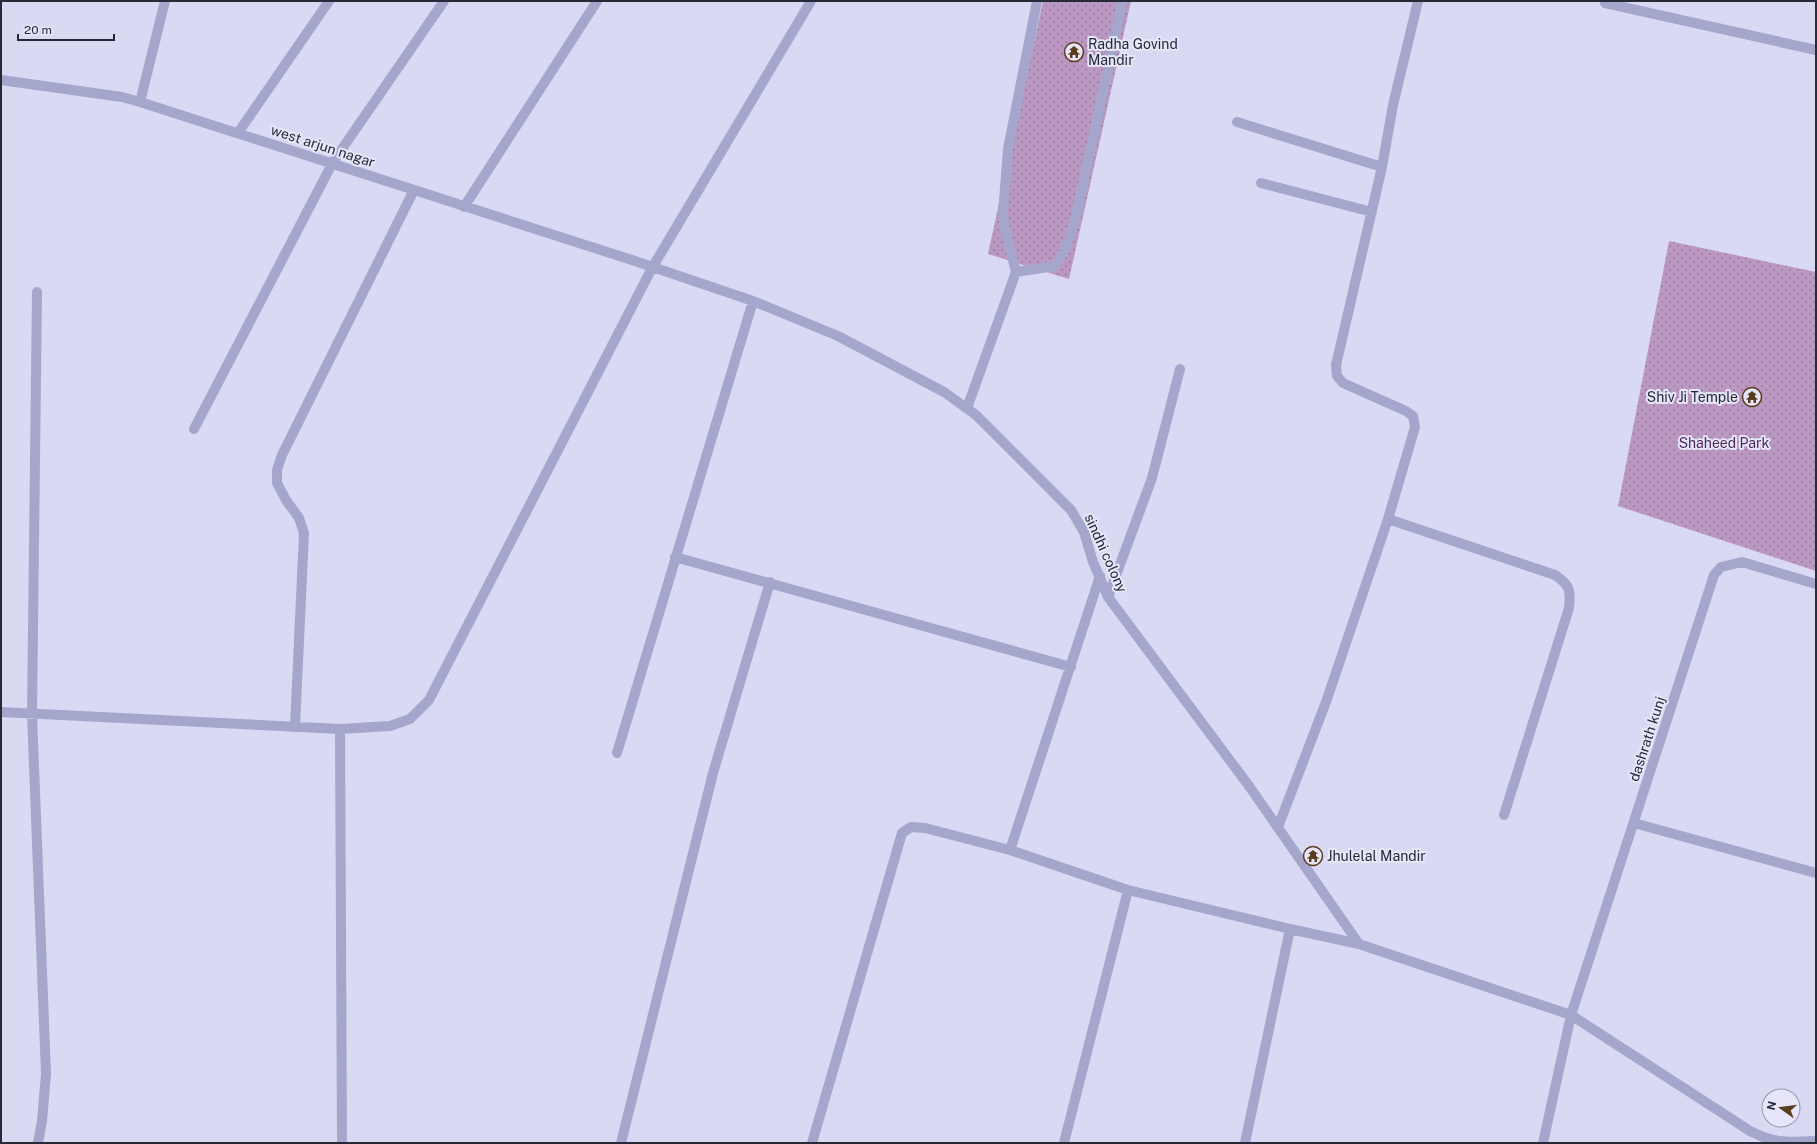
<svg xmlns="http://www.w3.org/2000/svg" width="1817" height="1144" viewBox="0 0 1817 1144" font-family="'Public Sans',sans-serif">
<defs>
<pattern id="grass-dots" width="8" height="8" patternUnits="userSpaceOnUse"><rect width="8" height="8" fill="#bb98c2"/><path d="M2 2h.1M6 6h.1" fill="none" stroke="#987c9e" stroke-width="1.8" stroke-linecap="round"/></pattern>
</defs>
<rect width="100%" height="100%" fill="#d9d9f3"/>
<!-- grass -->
<path fill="url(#grass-dots)" d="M1043,1H1131L1069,279L988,254Z
M1669,241L1816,272V571L1618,506Z"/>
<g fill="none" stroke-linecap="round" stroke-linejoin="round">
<!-- minor -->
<path stroke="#a4a7cb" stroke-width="10" d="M1418,1L1393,105L1382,167L1336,365L1337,376L1343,383L1406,411L1413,416L1415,427L1388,519L1555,575C1570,585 1571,590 1569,608L1504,815
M1605,3L1816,50
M1,80L122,97L140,102L632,260L753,301L838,336L944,392L976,415L1071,510L1084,532L1093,562L1108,597L1249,786L1359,944
M140,102L165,1
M1237,122L1382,167
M238,133L329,1
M1261,183L1372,212
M464,207L597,1
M1016,272L1054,266C1073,247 1081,191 1087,165C1099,111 1111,56 1122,1
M37,292L32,714L46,1074L42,1121L38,1143
M967,408L1016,272L1005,229L1003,214L1008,149L1037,1
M194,429L333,162L444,1
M675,557L1071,667
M1100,576L1010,850L1128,890L1290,929L1359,944L1571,1015L1750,1131C1775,1144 1789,1142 1816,1141
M1108,597L1152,478L1180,369
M1,712L340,729L390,726L410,719L429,700L652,268L811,1
M295,727L304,533L299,518L286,500L277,483V470L282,455L414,190
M340,729L342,1143
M617,753L753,301
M1634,823L1816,873
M1278,827L1326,702L1388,519
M621,1143L713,773L770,582
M812,1143L902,833L911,827L925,828L1010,850
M1064,1143L1128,890
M1245,1143L1290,929
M1543,1143L1571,1015L1714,575L1721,567L1742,562L1816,584"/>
</g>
<!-- icons -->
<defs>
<symbol id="temple-ring" viewBox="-11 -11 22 22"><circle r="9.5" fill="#e6e5fa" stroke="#5a3d1a" stroke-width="1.5"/><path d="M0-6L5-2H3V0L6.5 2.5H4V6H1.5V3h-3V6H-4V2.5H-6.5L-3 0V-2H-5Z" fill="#5a3d1a"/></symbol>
</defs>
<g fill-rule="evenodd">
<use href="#temple-ring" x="1063" y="41" width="22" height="22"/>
<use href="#temple-ring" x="1741" y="386" width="22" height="22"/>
<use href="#temple-ring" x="1302" y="845" width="22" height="22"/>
</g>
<g text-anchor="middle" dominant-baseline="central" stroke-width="4" stroke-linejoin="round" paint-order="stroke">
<!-- poi labels -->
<g font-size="14" fill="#262936" stroke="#e6e5fa" text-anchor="start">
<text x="1088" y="44">Radha Govind<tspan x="1088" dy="16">Mandir</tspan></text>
<text x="1738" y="397" text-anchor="end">Shiv Ji Temple</text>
<text x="1327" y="856">Jhulelal Mandir</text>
</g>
<!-- street labels -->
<g font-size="14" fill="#262936" stroke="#e6e5fa">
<text transform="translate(323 146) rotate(18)">west arjun nagar</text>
<text transform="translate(1106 553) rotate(66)">sindhi colony</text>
<text transform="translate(1647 739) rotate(-72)">dashrath kunj</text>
</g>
<!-- park labels -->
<g font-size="14" fill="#4f2956" stroke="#e6e5fa">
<text x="1724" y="443">Shaheed Park</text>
</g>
</g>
<!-- border -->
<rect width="1817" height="1144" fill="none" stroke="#262936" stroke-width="4"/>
<!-- north arrow -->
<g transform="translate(1781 1108) rotate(284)"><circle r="19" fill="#e6e5fa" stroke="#999aac"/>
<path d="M0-3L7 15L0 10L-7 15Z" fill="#5a3d1a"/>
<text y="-6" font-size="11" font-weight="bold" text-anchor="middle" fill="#262936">N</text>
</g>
<!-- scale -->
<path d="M18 34v6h96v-6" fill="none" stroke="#262936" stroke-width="2"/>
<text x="24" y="34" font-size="12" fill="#262936" stroke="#e6e5fa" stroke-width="3" paint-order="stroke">20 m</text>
</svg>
